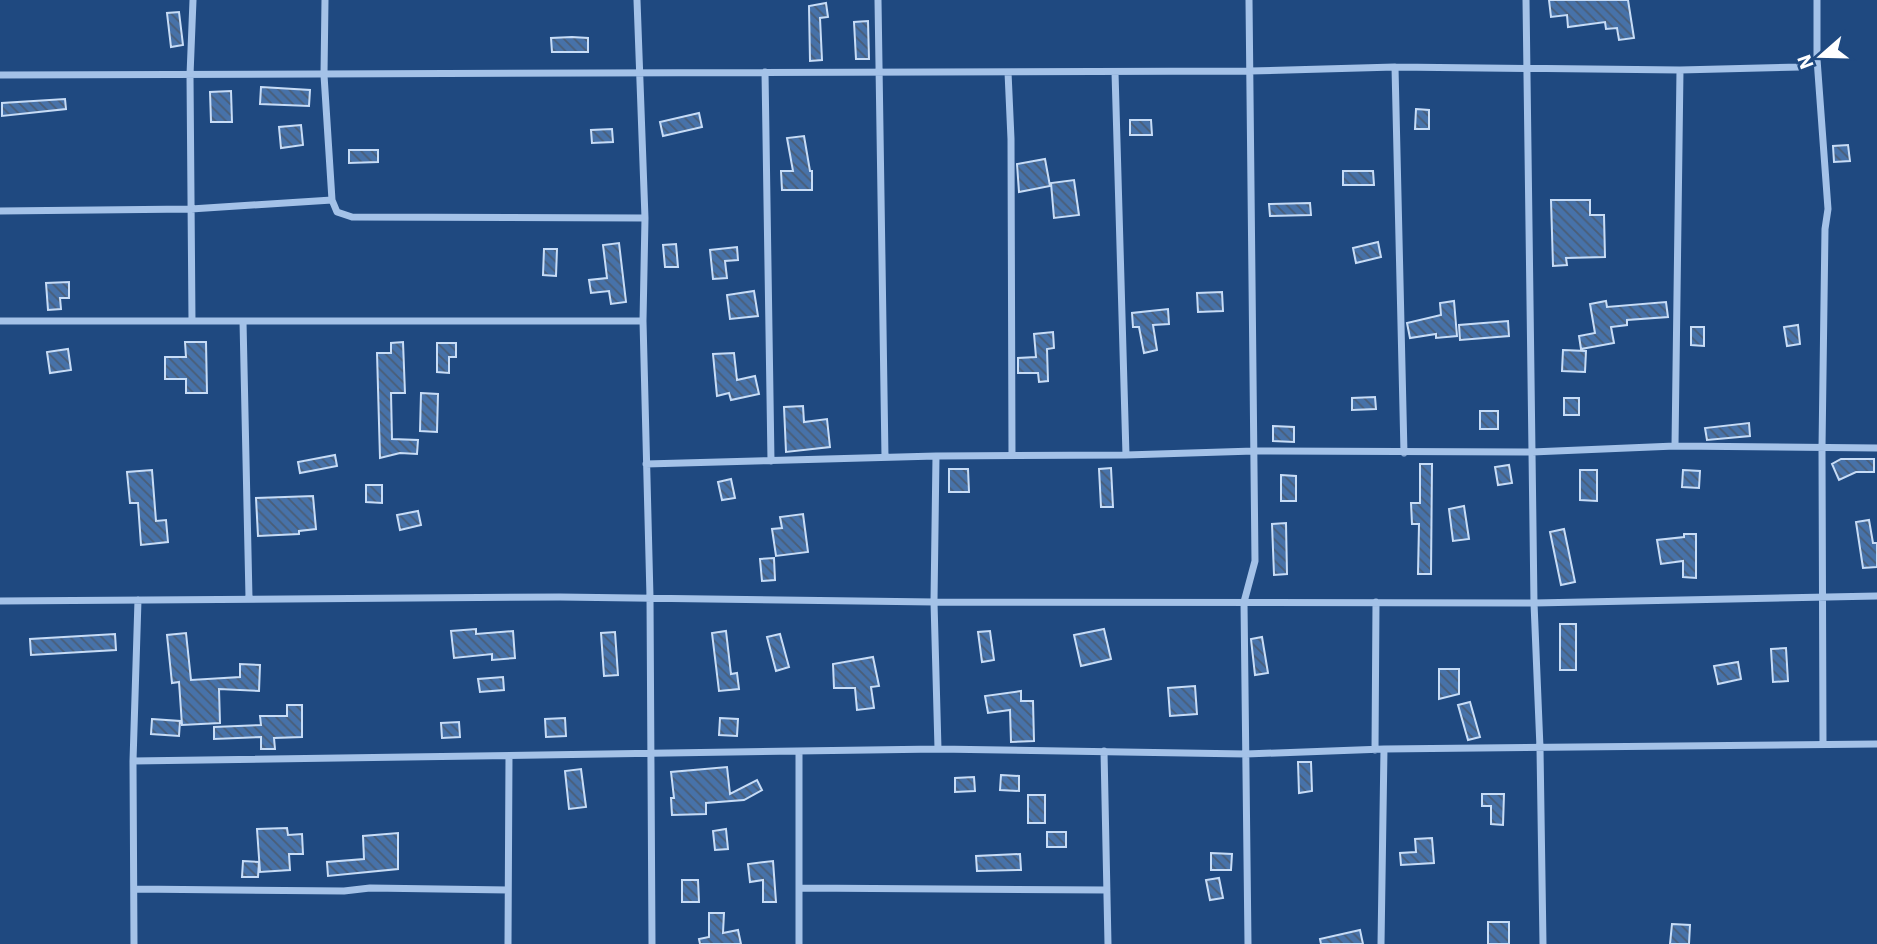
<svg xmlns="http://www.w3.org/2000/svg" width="1877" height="944" viewBox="0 0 1877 944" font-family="'IBM Plex Sans',sans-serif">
<defs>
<pattern id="building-back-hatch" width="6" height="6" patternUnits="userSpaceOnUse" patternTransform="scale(1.75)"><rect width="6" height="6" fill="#4772a9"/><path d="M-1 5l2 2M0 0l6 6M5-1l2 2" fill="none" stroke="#4a5d76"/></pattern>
</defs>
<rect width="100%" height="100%" fill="#1f4980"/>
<!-- building -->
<path fill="url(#building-back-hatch)" stroke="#c7dcf6" stroke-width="2" d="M1549,0H1628L1634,38L1619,40L1617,28L1606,29L1605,22L1568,27L1567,15L1551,17Z
M826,3L828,17L820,18L822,60L810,61L809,6Z
M179,12L183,45L171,47L167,13Z
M868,21L869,59H856L854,22Z
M572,37L588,38V52H552L551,38Z
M261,87L310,90L309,106L260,104Z
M231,91L232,122H211L210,92Z
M65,99L66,109L2,116V103Z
M1416,109L1429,110V129H1415Z
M699,113L702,127L663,136L660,122Z
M1130,120H1151L1152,135H1130Z
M301,125L303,145L281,148L279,127Z
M612,129L613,142L592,143L591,130Z
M804,136L810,171H812V190H782L781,171H793L787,138Z
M1848,145L1850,161L1834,162L1833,146Z
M349,150H378V162L349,163Z
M1045,159L1050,186L1019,192L1017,164Z
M1343,171H1373L1374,185H1343Z
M1074,180L1079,215L1054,218L1051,183Z
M1551,200H1590V215H1604L1605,257L1566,258L1567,265L1553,266Z
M1310,203L1311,215L1270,216L1269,204Z
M1378,242L1381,257L1356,263L1353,248Z
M619,243L626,302L611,304L609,291L591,293L589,280L607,278L603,245Z
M676,244L678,267H665L663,245Z
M737,247L738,260L725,261L727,278L713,279L710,250Z
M544,249H557L556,276L543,275Z
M69,282V298H60L61,309L48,310L46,283Z
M754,291L758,316L730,319L727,295Z
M1222,292L1223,311L1198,312L1197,293Z
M1454,301L1457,336L1436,338V334L1410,338L1407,323L1441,315L1440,303Z
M1606,301L1607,307L1666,302L1668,317L1627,320V325L1611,327L1614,343L1581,349L1579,336L1595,333L1590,304Z
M1168,309L1169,324L1153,325L1157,350L1144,353L1139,327H1133L1132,313Z
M1508,321L1509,336L1460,340L1459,325Z
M1798,325L1800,344L1787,346L1784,327Z
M1691,327H1704V346L1691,345Z
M1053,332L1054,348L1047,349L1048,381L1039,382L1038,373H1018V358L1036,357L1034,334Z
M185,342H206L207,393H186V379H165V357H186Z
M403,342L405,393H391L392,439L418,440L417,454L400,453L380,458L377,353H391V343Z
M437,343H456V357H449V373L437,372Z
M68,349L71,370L50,373L47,352Z
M1563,350L1586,351L1585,372L1562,371Z
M734,353L737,380L755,376L759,394L731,400L729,393L717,396L713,354Z
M421,393L438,394L437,432L420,431Z
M1375,397L1376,409L1352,410V398Z
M1564,398H1579V415H1564Z
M803,406L804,422L827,419L830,447L786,452L784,407Z
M1480,411H1498V429H1480Z
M1749,423L1750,436L1707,440L1705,428Z
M1273,426L1294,427V442L1273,441Z
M335,455L337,466L300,473L298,462Z
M1841,459H1874V472H1856L1839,480L1832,464Z
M1420,464H1432L1431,574H1418L1419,524H1412L1411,503H1420Z
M1509,465L1512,483L1498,485L1495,467Z
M1111,468L1113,507H1101L1099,469Z
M949,469H968L969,492H949Z
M152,470L156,521L166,520L168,542L141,545L138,503H130L127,472Z
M1580,470H1597V501L1580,500Z
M1683,470L1700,471L1699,488L1682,487Z
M1281,475L1296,476V501H1281Z
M731,479L735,498L722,500L718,482Z
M366,485H382V503L366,502Z
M313,496L316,529L299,531V534L258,536L256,498Z
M1464,506L1469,539L1453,541L1449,509Z
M418,511L421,525L400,530L397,515Z
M803,514L808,552L776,556L772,529L782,528L780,517Z
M1869,520L1873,543H1877V567L1863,568L1856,522Z
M1286,523L1287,574L1274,575L1272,524Z
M1564,529L1575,582L1561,585L1550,532Z
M1684,534H1696V578L1683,577V561L1661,564L1657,540L1684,537Z
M774,558L775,580L762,581L760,559Z
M1560,624H1576V670H1560Z
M476,629V634L513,631L515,658L492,660V654L454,658L451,631Z
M1104,629L1111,659L1081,666L1074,635Z
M726,631L731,674L737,673L739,689L719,691L712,633Z
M990,631L994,660L982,662L978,632Z
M615,632L618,675L604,676L601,633Z
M186,633L191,680L240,677V664L260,665L259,691L219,689L220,723L182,725L179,682L172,683L167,635Z
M115,634L116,650L31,655L30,639Z
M780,634L789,667L776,671L767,637Z
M1262,637L1268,673L1255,675L1251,639Z
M1786,648L1788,681L1773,682L1771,649Z
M873,657L879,686L871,687L874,708L857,710L855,688H834L833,664Z
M1738,662L1741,679L1718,684L1714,666Z
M1439,669H1459V694L1439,699Z
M503,677L504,690L480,692L478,679Z
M1195,686L1197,714L1170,716L1168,688Z
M1021,691V701H1033L1034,741L1011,742L1010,710L988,713L985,696Z
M1470,702L1480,737L1468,740L1458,705Z
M287,705H302V737L274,738L275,749H261V737L214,739V727L261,725L260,716H287Z
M565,718L566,736L546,737L545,719Z
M720,718L738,719L737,736L719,735Z
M152,719L180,721L179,736L151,734Z
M459,722L460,737L442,738L441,723Z
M1298,762H1311L1312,791L1299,793Z
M727,767L730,794L757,780L762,790L744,800L706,803V814L672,815L671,798H674L671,772Z
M581,769L586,807L569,809L565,771Z
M1001,775L1019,776V791L1000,790Z
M974,777L975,791L955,792V778Z
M1482,794H1504L1503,825L1491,824V806H1482Z
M1028,795H1045V823H1028Z
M287,828L288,835L302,834L303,854H289L290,870L260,872L257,829Z
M726,829L728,849L715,850L713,831Z
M1047,832H1066V847H1047Z
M398,833V869L328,876L327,862L364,859L363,836Z
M1432,838L1434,863L1401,865L1400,853L1416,852L1415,839Z
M1211,853L1232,854L1231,870H1211Z
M1020,854L1021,870L977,871L976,856Z
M243,861L259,862L258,877H242Z
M773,861L776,902H763V880L750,882L748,864Z
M1219,878L1223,898L1210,900L1206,880Z
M682,880H698L699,902H682Z
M709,913H724L723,933L738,930L741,944H700L699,939L709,937Z
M1488,922H1509V944H1488Z
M1672,924L1690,925L1689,944H1670Z
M1360,930L1363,944H1321L1320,939Z"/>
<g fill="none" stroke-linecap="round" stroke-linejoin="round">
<!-- minor -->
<path stroke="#a4c2e8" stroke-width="7" d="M325,0L324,75L332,200L337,212L352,217L645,218
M637,0L645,218L643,321L650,597L652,944
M878,0L885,457
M1526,0L1534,603L1540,748L1543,944
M1817,59V0
M1395,67L1404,453
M765,72L771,461
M1008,72L1011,139L1012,455
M1115,72L1126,455
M0,75L1250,71L1395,67L1680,70L1800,67L1817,59L1828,209L1825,229L1822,448L1823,744
M0,211L191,209L332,200
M0,321H643
M192,321L190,75L193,0
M243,321L249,598
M1675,446L1680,70
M936,456L934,602L938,749
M646,464L936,456L1126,455L1254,451L1532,452L1675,446L1877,448
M0,601L560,597L934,602L1534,603L1877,596
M1375,750L1376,602
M799,751V944
M1104,751L1108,944
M133,761L938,749L1246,754L1384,749L1877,744
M800,888L1107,890
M134,889L344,891L370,888L508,890
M134,944L133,761L138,600
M508,944L509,756
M1248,944L1244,602L1255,561L1249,0
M1381,944L1384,749"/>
</g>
<!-- north arrow -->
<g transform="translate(1821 56) rotate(250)" stroke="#1f4980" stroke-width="5" paint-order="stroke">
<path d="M0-5L12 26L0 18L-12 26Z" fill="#ffffff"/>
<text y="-10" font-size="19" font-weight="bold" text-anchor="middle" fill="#ffffff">N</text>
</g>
</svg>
